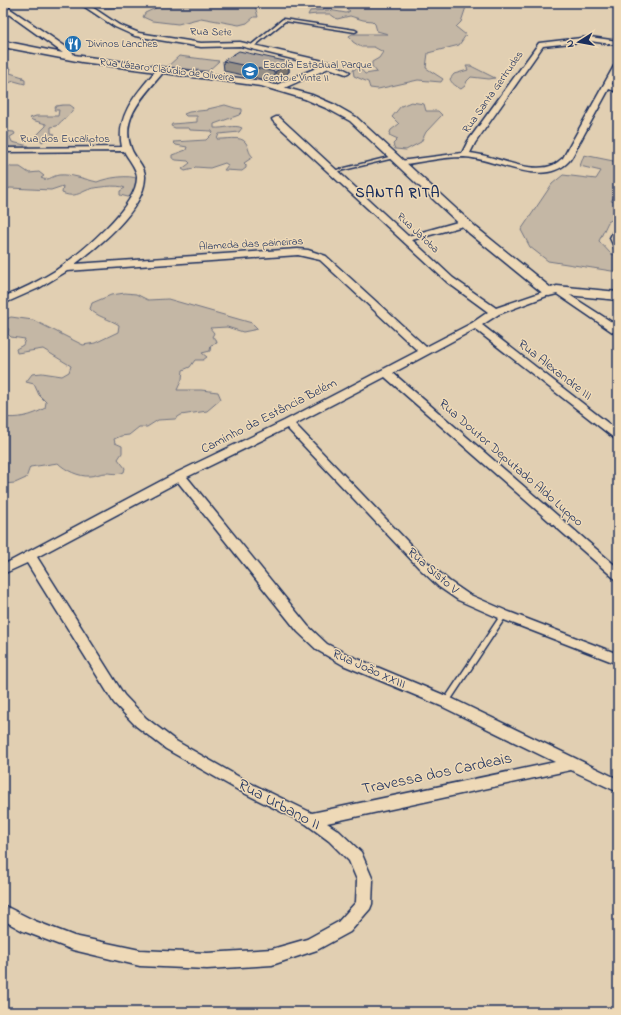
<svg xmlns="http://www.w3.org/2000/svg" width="621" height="1015" viewBox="0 0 621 1015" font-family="'Indie Flower',sans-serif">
<rect width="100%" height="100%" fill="#e1cfb2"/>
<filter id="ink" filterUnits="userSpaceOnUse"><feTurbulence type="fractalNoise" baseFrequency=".025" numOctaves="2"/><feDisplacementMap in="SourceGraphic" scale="8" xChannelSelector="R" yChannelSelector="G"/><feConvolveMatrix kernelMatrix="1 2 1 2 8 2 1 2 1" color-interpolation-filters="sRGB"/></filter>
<g filter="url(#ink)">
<!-- green -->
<path fill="#c4b7a5" stroke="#707382" d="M94,3H262L255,6L258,17H254L247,23L239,25L201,18L178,24L152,21L143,17L145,13L160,6C152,4 143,3 134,4C123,5 102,14 94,3Z
M290,3H455L466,7L461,22L456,27L466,35L459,45L428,53L426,68L443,79L441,82L418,80L378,89L370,88L368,82L354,76L353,70L359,67L365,74L377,72L372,66V62L379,58L383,52L374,47H361L353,42L349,36L352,34H388L377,31L375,24L372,21L363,20L350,16L337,19L330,14H317L308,15L310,11L329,10L346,13L350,11L346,8L307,9L285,7Z
M179,56L219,61L208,71L167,67Z
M466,66H471L495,78L489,79L471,77L467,81L465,86L461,89C457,87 451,83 450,79L454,74L468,70Z
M11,68L10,73L23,77L22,79L25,80V84L14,81L3,85V69Z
M411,102L424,104L426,111H438L442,115L426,132L421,142L406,150L395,149L393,144L398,139L389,135L391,130L399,124L392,117L401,106Z
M63,105H70L74,108C71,116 62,119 57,126L51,127V133L55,134L53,136L42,142L37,135L46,126V124L32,120L30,118L36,116H58L59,110H54L56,106Z
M225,105L235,108L242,109V112L239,115L214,124V128C223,129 235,124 242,128L239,132L219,134L217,139C224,140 242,135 246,143C249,148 248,152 253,157L244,163L246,165V168L242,171L224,170L228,165L225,163L210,168L195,167L193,169L185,171L182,169L190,163L188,161L176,160L172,158V155L186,150L187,147L176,145L173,142L206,140L213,133L212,131L190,130L189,128H175L171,126L172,124L197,122V116H186L184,114L189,112L208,110V109Z
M3,131L14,132L15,134L10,137L12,142L29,146L22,148H3Z
M584,155L618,162V191L611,201L618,203V216L608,222L599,241L611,254L618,256V272L548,261L530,247L521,230L552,184L563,175L596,179L601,171L580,166Z
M3,164L11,167H20L29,173L39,172L44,176L41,178C48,182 51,176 59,175C72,174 84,179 97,182C106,178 130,174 138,179L132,195L128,197L120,195V191L125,188C119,184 92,187 85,191C77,195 71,197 62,193L63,186L51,190L10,188L3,191Z
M125,293L136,294L148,300L168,299L252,323L258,329L243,332L227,327L210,328L214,333L212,337L216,339L217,343L211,345L210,351L202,353L207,357L203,360H195L190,367L183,370L182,379L177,390H201L218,392L221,399L207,411L181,415L175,419L158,420L147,427H139L129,435L121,436L114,439L115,443L122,446V453L118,459L125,468L124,472C117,475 113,473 106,473C100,473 95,476 90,476C79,477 65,470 58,463L30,467L26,478L15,483L3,484V417C18,419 32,416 45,408L46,402L39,395L34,384L26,382L32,374L42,373L62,376L69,372L71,366L43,349L17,353L16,349L23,345L25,339L11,337L8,334L9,329L3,326L4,320L11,317L33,320L83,345L95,343L118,332L119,325C110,319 97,317 90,309L92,303L111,295Z"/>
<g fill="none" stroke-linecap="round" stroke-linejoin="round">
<defs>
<path id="service" d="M283,19L355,30L357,31L355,32L285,21L252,48H250V46Z
M393,156H394V158L331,173L329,172Z
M502,613H506L507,615L448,704L446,705L444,704L442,702L444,700Z"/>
<path id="minor" d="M79,3H86L119,25L139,33L201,43L240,42L332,63L350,72L346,74L329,68L282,89H276V85L321,66L240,46L201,47L135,36L115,27Z
M590,37L618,41V45L590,41L543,46L475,143L470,153C494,155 530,175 553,165C556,164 560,160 563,158L614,66L618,64V73L612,84L618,87V92L609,89C600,106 590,123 581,140C577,146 574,155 569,161C543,189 495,158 464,157C442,157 421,162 400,165L396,163L400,161L462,153L468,141L539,43Z
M158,68H161L165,70C148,92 119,116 131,148C134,158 146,166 145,178C144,210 99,246 75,264L298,249L308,250L326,256L426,347L472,323L488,312L447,282L273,121L272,119L276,117H279L408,236L461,221H467L468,223L467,225L412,240L453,278L496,308L557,287L618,326V334L614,333L554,292L552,294L499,314L482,325L618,431V439L614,438L475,329L393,373L618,568V579L614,578L385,377L295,424L427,562L449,581L468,594L509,612L618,654V664L499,618L458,600L439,587L419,568L287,428L187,477L308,626L327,644L353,657L451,698L618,779V792L571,770L327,823L339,831L361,852L373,880L372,904L370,909L350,932L317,950L272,965L207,969L140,966L73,950L23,931L3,920V905L35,921L74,936L140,950L207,953L272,949L307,939L338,922L356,902L357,880L349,861L329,841L306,824L238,790L166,749L136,726L114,703L27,563L3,574V565L176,473L284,421L418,351L320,260L298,255L67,271L39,288L3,304V297C21,290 39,281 55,271C78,255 139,206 137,176C136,167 128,159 124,151L3,152V148L122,147C115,114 139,91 158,68ZM178,482L298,632L317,650L343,665L441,706L555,762L312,813L248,782L176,741L146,718L124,695L37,557Z
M618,227V250L615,249L610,238L615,228Z"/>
<path id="tertiary" d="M3,4L72,51L74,55L261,81L312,95L335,105L356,117L477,228L551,288L557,286L618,292V300L557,294L549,296L545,295L469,233L350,121L328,109L305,99L261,86L82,62L3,47V41L63,53L3,10Z"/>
</defs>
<!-- service casing -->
<use href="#service" stroke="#1b2f5e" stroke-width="3"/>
<!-- minor casing -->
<use href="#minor" stroke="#1b2f5e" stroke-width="3"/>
<!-- tertiary casing -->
<use href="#tertiary" stroke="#1b2f5e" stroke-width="3"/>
<!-- service -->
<use href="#service" fill="#eed9b7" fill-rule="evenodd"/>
<!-- minor -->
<use href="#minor" fill="#eed9b7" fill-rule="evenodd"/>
<!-- tertiary -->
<use href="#tertiary" fill="#eed9b7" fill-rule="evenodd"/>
</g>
<!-- wall -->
<path fill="#979087" stroke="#1b2f5e" d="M223,61L289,62V72L275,82L224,71Z"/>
<!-- shaded-wall -->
<path fill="#7b756e" stroke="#1b2f5e" d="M289,62V72L275,82V72Z"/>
<!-- building -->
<path fill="#b0a79d" stroke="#1b2f5e" d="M239,51L289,62L275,72L223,61Z"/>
</g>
<!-- icons -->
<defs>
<symbol id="restaurant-disc" viewBox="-11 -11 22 22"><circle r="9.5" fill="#1f6fb2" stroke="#eed9b7"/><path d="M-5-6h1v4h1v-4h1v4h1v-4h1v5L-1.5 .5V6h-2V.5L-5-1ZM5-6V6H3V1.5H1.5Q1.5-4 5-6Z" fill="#fff"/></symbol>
<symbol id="school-disc" viewBox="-11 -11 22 22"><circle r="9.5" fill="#1f6fb2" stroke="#eed9b7"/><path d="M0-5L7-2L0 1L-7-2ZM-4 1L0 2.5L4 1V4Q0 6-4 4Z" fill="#fff"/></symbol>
</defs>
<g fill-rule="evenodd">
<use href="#restaurant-disc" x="63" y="34" width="20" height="20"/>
<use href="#school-disc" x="240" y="61" width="20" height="20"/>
</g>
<g text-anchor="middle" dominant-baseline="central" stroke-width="3" stroke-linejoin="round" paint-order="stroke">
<!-- far-street labels -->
<g font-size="11" fill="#1b2f5e" stroke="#eed9b7">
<text transform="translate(211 32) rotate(1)">Rua Sete</text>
<text transform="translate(167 70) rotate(7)">Rua Lázaro Claúdio de Oliveira</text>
<text transform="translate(493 92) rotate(-55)">Rua Santa Gertrudes</text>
<text x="65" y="139">Rua dos Eucaliptos</text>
<text transform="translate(418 233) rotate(43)">Rua Jatoba</text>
<text transform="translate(251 244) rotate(-3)">Alameda das paineiras</text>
</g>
<!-- far-poi labels -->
<g font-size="11" fill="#1b2f5e" stroke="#eed9b7" text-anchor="start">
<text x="86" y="44">Divinos Lanches</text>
<text x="263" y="65">Escola Estadual Parque<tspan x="263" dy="13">Cento e Vinte II</tspan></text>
</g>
<!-- street labels -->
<g font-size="13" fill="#1b2f5e" stroke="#eed9b7">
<text transform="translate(555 370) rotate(38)">Rua Alexandre III</text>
<text transform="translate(269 416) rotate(-27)">Caminho da Estância Belém</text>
<text transform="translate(511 463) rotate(41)">Rua Doutor Deputado Aldo Luppo</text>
<text transform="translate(433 571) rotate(41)">Rua Sisto V</text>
<text transform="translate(369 669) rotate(24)">Rua João XXIII</text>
</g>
<!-- far-district labels -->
<g font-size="14" font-weight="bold" letter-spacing="1" fill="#1b2f5e" stroke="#eed9b7">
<text x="398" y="193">SANTA RITA</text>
</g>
<!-- near-street labels -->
<g font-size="16" fill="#1b2f5e" stroke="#eed9b7">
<text transform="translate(437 774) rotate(-12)">Travessa dos Cardeais</text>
<text transform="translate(279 805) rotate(28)">Rua Urbano II</text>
</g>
</g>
<!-- margin -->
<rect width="621" height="1015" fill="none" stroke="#eed9b7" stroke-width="16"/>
<rect x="8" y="8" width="605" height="999" fill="none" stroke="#1b2f5e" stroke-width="1.5" filter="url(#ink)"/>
<!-- north arrow -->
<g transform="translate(579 42) rotate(259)" stroke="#eed9b7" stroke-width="3" paint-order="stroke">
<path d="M0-3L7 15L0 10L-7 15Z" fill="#1b2f5e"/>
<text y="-6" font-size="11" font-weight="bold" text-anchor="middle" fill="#1b2f5e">N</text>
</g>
</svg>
